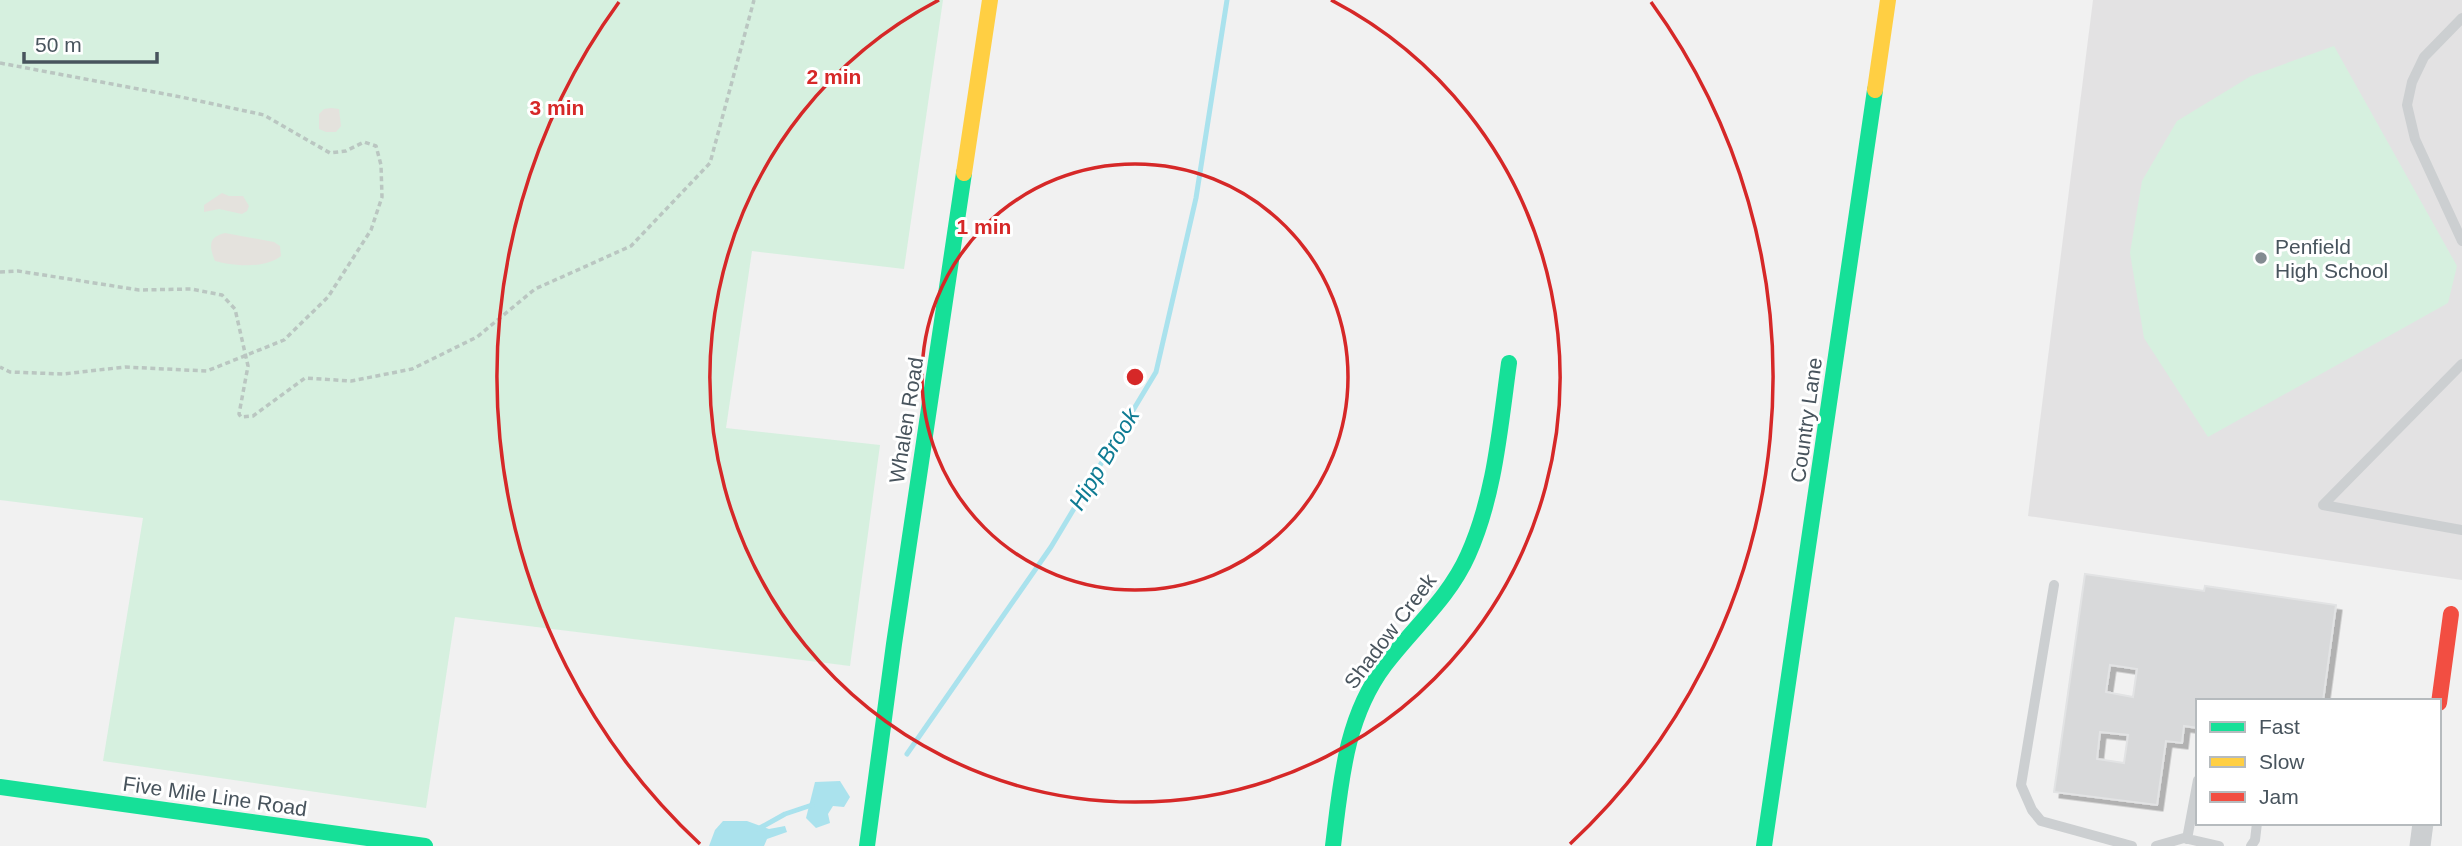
<svg xmlns="http://www.w3.org/2000/svg" width="2462" height="846" viewBox="0 0 2462 846" font-family="Helvetica,sans-serif">
<defs>
<filter id="shadow"><feDropShadow dx="5.5" dy="5.5" stdDeviation="0" flood-color="#0004"/></filter>
</defs>
<rect width="100%" height="100%" fill="#f1f1f1"/>
<!-- education -->
<path fill="#e3e2e3" d="M2093,0H2462V580L2028,516Z"/>
<!-- green -->
<path fill="#d6f0df" d="M0,0H943L904,269L752,251L726,428L880,445L850,666L455,617L426,808L103,761L143,518L0,500Z
M2334,46L2457,266L2448,303L2208,437L2144,338L2130,253L2142,181L2177,121L2251,76Z"/>
<!-- sand -->
<path fill="#e4e2dd" d="M331,108L339,109L341,126L336,132H326L319,129V114L324,109Z
M222,193L229,196H243L249,206L247,211L242,214L219,209L204,212V205Z
M225,233L274,242L280,246L281,256C265,269 234,266 215,261C209,246 208,237 225,233Z"/>
<!-- water -->
<path fill="#aae2ed" d="M840,781L850,797L844,807L833,806L828,814L830,823L816,828L806,818L815,782Z
M723,821H747L769,829L785,826L787,832L767,839L764,846H709L715,830Z"/>
<g fill="none" stroke-linecap="round" stroke-linejoin="round">
<!-- stream -->
<path stroke="#aae2ed" stroke-width="5" d="M907,754L1051,547L1156,372L1196,198L1227,0
M758,829L785,814L812,805"/>
</g>
<!-- building -->
<path fill="#d8d9da" stroke="#e2e3e4" stroke-width="2" fill-rule="evenodd" filter="url(#shadow)" d="M2085,574L2204,591L2205,586L2336,605L2323,701H2198V728L2184,726L2182,743L2166,741L2157,805L2054,792ZM2110,665L2137,669L2133,697L2106,692ZM2100,732L2128,735L2124,763L2097,759Z"/>
<g fill="none" stroke-linecap="round" stroke-linejoin="round">
<!-- path -->
<path stroke="#bac6c1" stroke-width="3.5" stroke-dasharray="5 3.5" stroke-linecap="butt" d="M0,63L181,97L264,115L330,153L346,151L364,142L376,146L381,165L382,197L371,230L328,297L284,340L207,371L125,367L63,374L10,372L0,367
M0,272L18,271L139,290L191,289L222,295L235,309L248,366L239,414L241,417L253,416L305,378L351,381L412,369L477,337L535,289L631,246L710,163L754,0"/>
<!-- lane -->
<path stroke="#cccfd1" stroke-width="10" d="M2462,18L2424,57L2412,82L2407,105L2415,139L2462,241
M2462,364L2323,505L2462,530
M2054,585L2021,785L2032,810L2041,821L2132,846
M2187,839L2198,780
M2156,846L2184,838L2219,846
M2251,846L2255,840L2257,823"/>
<!-- street -->
<path stroke="#cccfd1" stroke-width="21" d="M2420,846L2423,823"/>
<!-- fast -->
<path stroke="#16e098" stroke-width="16" d="M0,787L425,846
M867,846L894,644L964,173
M1333,846C1341,782 1345,718 1385,665C1413,628 1449,598 1468,555C1495,495 1500,427 1509,363
M1764,846L1875,90"/>
<!-- slow -->
<path stroke="#ffcf43" stroke-width="16" d="M1875,90L1888,0
M964,173L990,0"/>
<!-- jam -->
<path stroke="#f24e42" stroke-width="16" d="M2439,703L2451,614"/>
</g>
<!-- distance rings -->
<g fill="none" stroke="#d62828" stroke-width="3.5">
<circle cx="1135" cy="377" r="213"/>
<path d="M1331 0A425 425 0 1 1 939 0"/>
<path d="M700 844A638 638 0 0 1 619 2M1651 2A638 638 0 0 1 1570 844"/>
</g>
<!-- markers -->
<circle fill="#838b91" stroke="#fff" stroke-width="2.5" cx="2261" cy="258" r="7"/>
<g text-anchor="middle" dominant-baseline="central" stroke-width="6" stroke-linejoin="round" paint-order="stroke">
<!-- poi labels -->
<g font-size="21" fill="#48545d" stroke="#fff" text-anchor="start">
<text x="2275" y="246">Penfield<tspan x="2275" dy="24">High School</tspan></text>
</g>
<!-- street labels -->
<g font-size="21" fill="#48545d" stroke="#fff">
<text transform="translate(906 420) rotate(-81)">Whalen Road</text>
<text transform="translate(1806 420) rotate(-82)">Country Lane</text>
<text transform="translate(1390 631) rotate(-53)">Shadow Creek</text>
<text transform="translate(215 796) rotate(8)">Five Mile Line Road</text>
</g>
<!-- water labels -->
<g font-size="23" font-style="italic" fill="#0e7b93" stroke="#fff">
<text transform="translate(1104 459) rotate(-59)">Hipp Brook</text>
</g>
</g>
<circle cx="1135" cy="377" r="10" fill="#d62828" stroke="#fff" stroke-width="3.5"/>
<g font-size="21" text-anchor="middle" font-weight="bold" fill="#d62828" stroke="#fff" stroke-width="6" stroke-linejoin="round" paint-order="stroke">
<text x="834" y="84">2 min</text>
<text x="557" y="115">3 min</text>
<text x="984" y="234">1 min</text>
</g>
<!-- legend -->
<rect x="2196" y="699" width="245" height="126" fill="#ffffff" stroke="#b6bbbe" stroke-width="2"/>
<rect x="2210" y="722" width="35" height="10" fill="#16e098" stroke="#b6bbbe" stroke-width="2"/>
<text x="2259" y="734" font-size="21" fill="#48545d">Fast</text>
<rect x="2210" y="757" width="35" height="10" fill="#ffcf43" stroke="#b6bbbe" stroke-width="2"/>
<text x="2259" y="769" font-size="21" fill="#48545d">Slow</text>
<rect x="2210" y="792" width="35" height="10" fill="#f24e42" stroke="#b6bbbe" stroke-width="2"/>
<text x="2259" y="804" font-size="21" fill="#48545d">Jam</text>
<!-- scale -->
<path d="M24 52v10h133v-10" fill="none" stroke="#48545d" stroke-width="3.5"/>
<text x="35" y="52" font-size="21" fill="#48545d" stroke="#ffffff" stroke-width="5" paint-order="stroke">50 m</text>
</svg>
